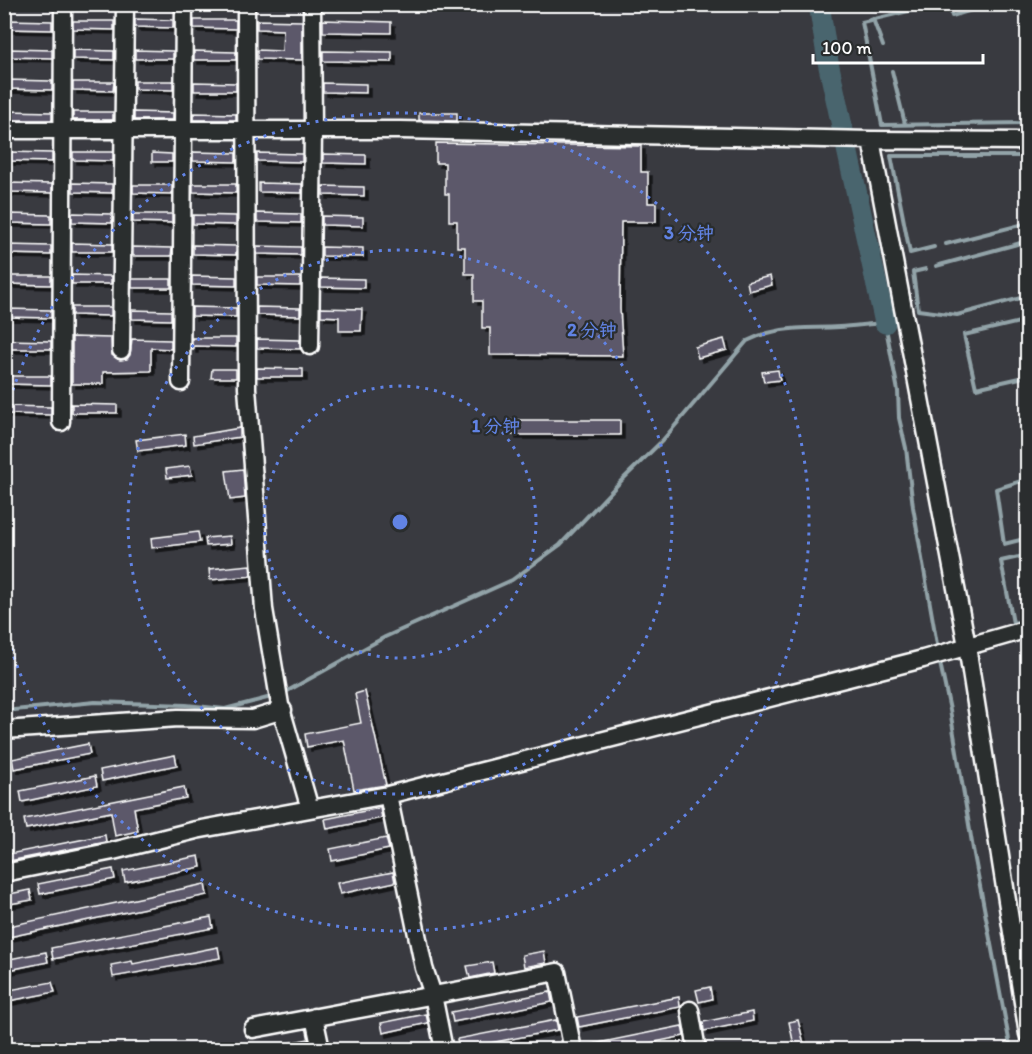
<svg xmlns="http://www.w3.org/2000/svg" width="1032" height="1054" viewBox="0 0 1032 1054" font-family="Itim,'LXGW WenKai TC',sans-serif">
<defs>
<filter id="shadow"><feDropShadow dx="4" dy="4" stdDeviation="0" flood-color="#0009"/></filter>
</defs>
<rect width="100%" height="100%" fill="#393a40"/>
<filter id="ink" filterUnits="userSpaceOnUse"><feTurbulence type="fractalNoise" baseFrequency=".0167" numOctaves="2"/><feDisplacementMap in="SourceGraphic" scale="12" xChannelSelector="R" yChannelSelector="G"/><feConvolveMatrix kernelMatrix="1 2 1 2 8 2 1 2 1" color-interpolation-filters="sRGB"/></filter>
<g filter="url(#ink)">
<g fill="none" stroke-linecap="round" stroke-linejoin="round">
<!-- stream -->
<path stroke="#92a3a8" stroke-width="4" d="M938,4L862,22L882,125L1028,123
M948,4L952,16L978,8V4
M873,19L883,46
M892,71L905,124
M946,244L1028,223
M934,247L910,253L891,156H1028
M936,266L1028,241
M926,269L913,272L918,310L957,315L1028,296
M1020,378L976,388L964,335L1028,320
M1028,479L996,489L1004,544L1028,538
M1028,555L1001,561L1013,623L1028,620
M939,658L950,710L973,849L1011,1050
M282,694L385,637L512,580L560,545L621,481L662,441L747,341C779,325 804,329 839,327C854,326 870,324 885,323L898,391L899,418L906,448L913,507L938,650
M4,711L95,702L186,705L225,709L275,696"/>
<!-- river -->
<path stroke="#49656e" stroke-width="21" d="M819,4L828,62L885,323"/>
</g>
<!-- building -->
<path fill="#5c596b" stroke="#fff" stroke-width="1.5" filter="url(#shadow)" d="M135,19L173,20V28L135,27Z
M7,20L52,21V30L7,29Z
M194,20H236V29L194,28Z
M257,20L302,21V60L257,59V50L282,51L283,30L257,29Z
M323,20L391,22V33L323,32Z
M73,21H114V30L73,29Z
M7,49L52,50V58L7,57Z
M73,50L114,51V60L73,59Z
M135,50L173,51V59H135Z
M194,51L236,52V60H194Z
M323,51L392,52V62L323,61Z
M6,80L52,81V90L5,89Z
M135,81H173V90L135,89Z
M73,82H114L113,91L73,90Z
M194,82L236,83V91H194Z
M323,83L366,84V93L323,92Z
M8,111L52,112V120H8Z
M73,112H113V120H73Z
M134,112L173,113V120H134Z
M194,113L236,114V120H194Z
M419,113H457V121L419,120Z
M436,143L641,146V172H648V203H656V222H621L620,309L623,356L490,355V328H482V301H474V274H465V247H457V221H449V194H445V163H436Z
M8,152L52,153V162L7,161Z
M73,152H113V161L73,160Z
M193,152L236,153V162L193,161Z
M152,153L172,154V162H152Z
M257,153L302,154V162L257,161Z
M323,154L366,155V164L323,163Z
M9,183L52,184V193L9,192Z
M73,183L112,184V193L73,192Z
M259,183L302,184V193L259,192Z
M193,184H236V193L193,192Z
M133,185H172V194L133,193Z
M323,186L364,187V196L323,195Z
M72,213L112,214V223L72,222Z
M257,213L301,214V223L257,222Z
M8,214L51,215V224L8,223Z
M133,214H172V223L133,222Z
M193,215L236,216V225L193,224Z
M322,216L363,217V226L322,225Z
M72,243L112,244V252H72Z
M7,245L51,246V255L7,254Z
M193,245L236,246V255L193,254Z
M257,246L301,247V255L257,254Z
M133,247L172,248L171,256H133Z
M322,247L363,248V257L322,256Z
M72,275L111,276V284H72Z
M6,276H51V285L6,284Z
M192,276L236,277V286L192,285Z
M770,276L772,285L749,291L747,282Z
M257,277H300V286L257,285Z
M321,278L364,279V288L321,287Z
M132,279H171V288H132Z
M72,307H111V316L72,315Z
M192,307L236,308V317L192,316Z
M257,307L300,308V316L257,315Z
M321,308L362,309L361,331H339V317L321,316Z
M7,309L51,310V318L6,317Z
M132,310L171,311V320L132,319Z
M72,337L111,338L112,355L120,360L127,359L130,355L132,339L171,340V349L151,348V371L103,372V384H72Z
M192,338H236V347L194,346V349H192Z
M257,339L300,340V349L257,348Z
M724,339L727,350L698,358L695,347Z
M7,340L51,341V349H7Z
M257,368L303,369V377H257Z
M212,369H236V378H211Z
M778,370L780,380L764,382L762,372Z
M7,376H51V385L7,384Z
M72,404L117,405V413H72Z
M6,406L51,407V415L6,414Z
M512,420H620V435H512Z
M240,428V437L194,444L193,436Z
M185,434L186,445L138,451L136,440Z
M190,466L192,475L167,478L166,469Z
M243,469L245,498L230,500L226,471Z
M198,532L200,542L152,548L151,538Z
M230,536L231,544L206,546L205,538Z
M250,565L251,576L210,580L209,569Z
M365,691L386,785L354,790L344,740L307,747L305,734L361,723L355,694Z
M88,744L90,754L14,769L12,759Z
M175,755L177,765L102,781L100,770Z
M95,776L97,786L22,802L20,791Z
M184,787L186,798L134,808L138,831L115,836L111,812L26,829L24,819Z
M380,808L382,818L327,829L325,819Z
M105,835L106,842L4,862V855Z
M386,838L389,849L332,861L330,849Z
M199,856L201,867L125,882L123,871Z
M113,869L115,879L40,894L38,884Z
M393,872L395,882L340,894L337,883Z
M205,884L207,895L4,938V927Z
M30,890L32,900L4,905V895Z
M211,917L213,928L53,959L51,948Z
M218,947L220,958L113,977L111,965L132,961L133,964Z
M544,951L546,963L524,967L522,955Z
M46,952L48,962L4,971V960Z
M492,962L494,973L470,978L467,966Z
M52,982L55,992L4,1002V991Z
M710,987L712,999L699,1002L696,990Z
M550,992L552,1002L453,1022L451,1012Z
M679,997L680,1007L579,1027L577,1017Z
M752,1012L753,1021L704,1031L703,1022Z
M426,1014L428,1023L383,1033L381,1023Z
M556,1020L558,1030L459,1049L457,1039Z
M798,1020L805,1048L795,1050L789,1022Z
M682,1026L684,1036L617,1050H588V1045Z
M308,1039L310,1048L276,1050V1045Z"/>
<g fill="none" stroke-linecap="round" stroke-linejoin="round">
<defs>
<path id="minor" d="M246,4L247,388L264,609L280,705L310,809L388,795L424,968L433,995L444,1050
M4,130H401L871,140L1028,141
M871,140L967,646L1028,1034
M310,346L313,130L312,4
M121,350L125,4
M181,382L184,4
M61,422L63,4
M4,730L178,718L253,719L283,710
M388,795L923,659L1028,629
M4,873L113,851L196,830L310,809
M690,1010L697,1050
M314,1017L321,1050
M253,1029L557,972L573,1050"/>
</defs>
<!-- minor casing -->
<use href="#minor" stroke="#fff" stroke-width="21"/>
<!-- minor -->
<use href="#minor" stroke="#2a2d2e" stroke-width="16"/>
</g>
</g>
<!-- distance rings -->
<g fill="none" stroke="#6183e4" stroke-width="3" stroke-dasharray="3 6">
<circle cx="400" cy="522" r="136"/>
<circle cx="400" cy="522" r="272"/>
<path d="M5 416A409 409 0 1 1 5 628"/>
</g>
<circle cx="400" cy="522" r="9" fill="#6183e4" stroke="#2a2d2e" stroke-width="3"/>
<g font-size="18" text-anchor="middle" font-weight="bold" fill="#6183e4" stroke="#2a2d2e" stroke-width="4.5" stroke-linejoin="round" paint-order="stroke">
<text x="689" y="239">3 分钟</text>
<text x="592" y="336">2 分钟</text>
<text x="496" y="432">1 分钟</text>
</g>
<!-- margin -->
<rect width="1032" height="1054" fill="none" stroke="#2a2d2e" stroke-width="24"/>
<rect x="12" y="12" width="1008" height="1030" fill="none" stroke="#fff" stroke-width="2" filter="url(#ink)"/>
<!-- scale -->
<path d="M813 54v9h170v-9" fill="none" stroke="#ffffff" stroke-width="3"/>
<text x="822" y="54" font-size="18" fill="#ffffff" stroke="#2a2d2e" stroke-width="4.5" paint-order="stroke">100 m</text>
</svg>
